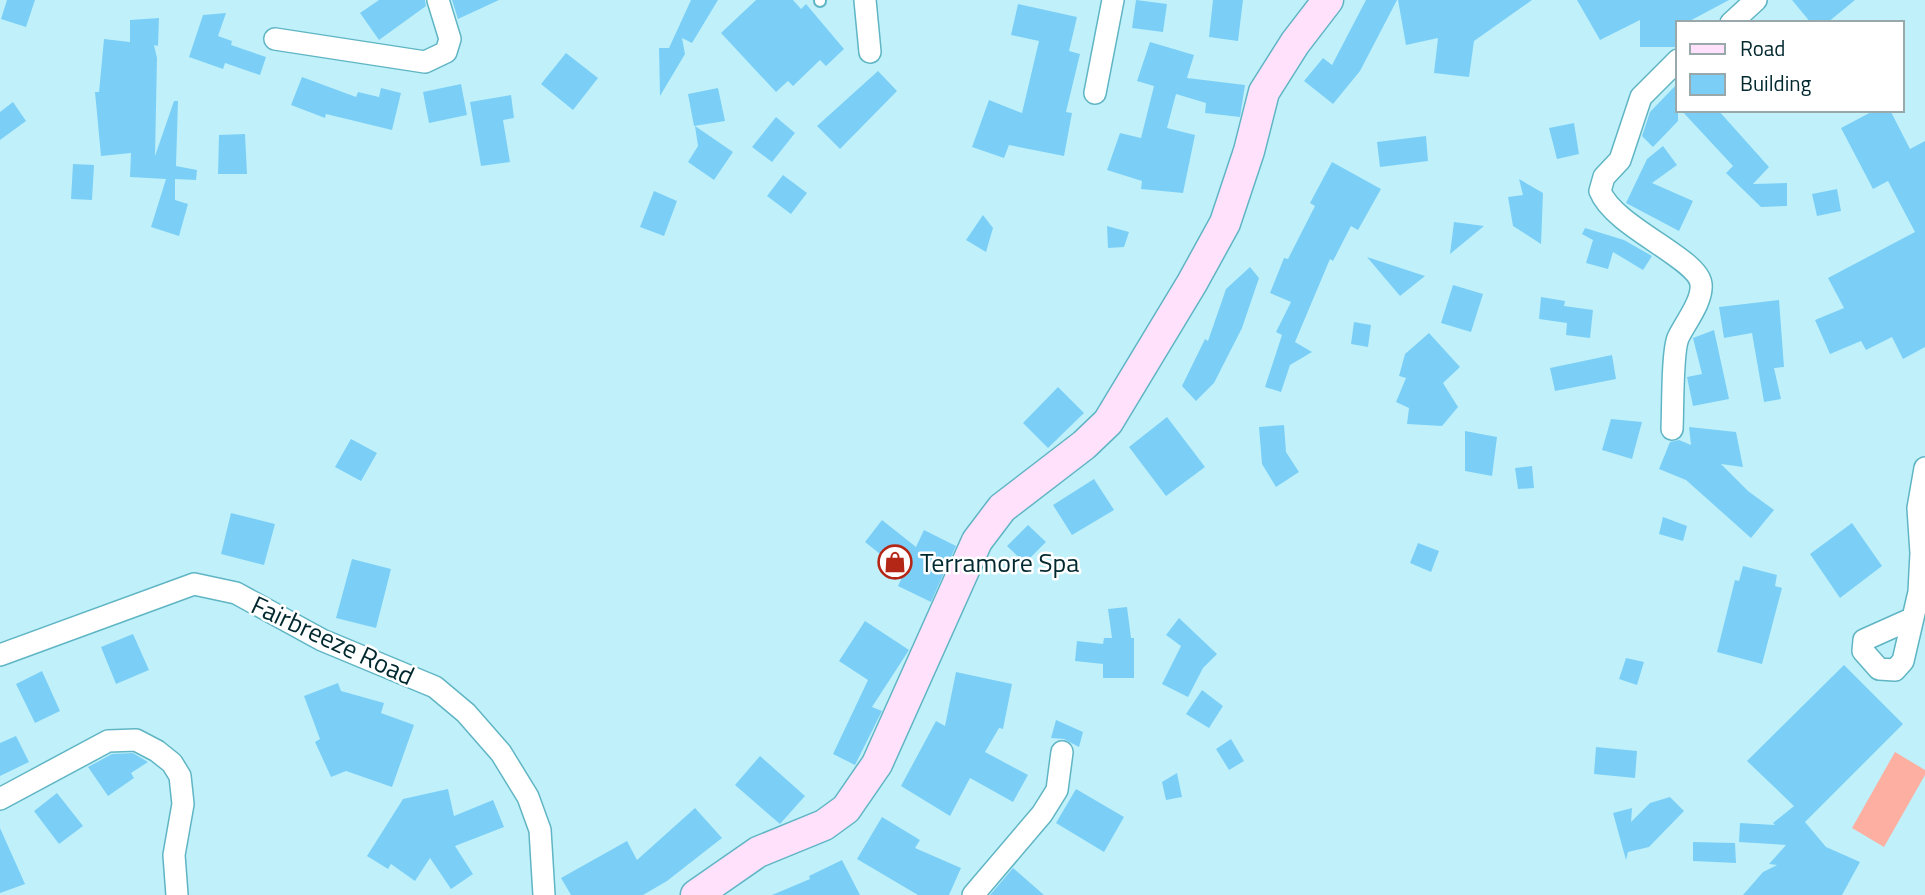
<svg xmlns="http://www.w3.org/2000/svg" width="1925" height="895" viewBox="0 0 1925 895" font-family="'Titillium Web',sans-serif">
<rect width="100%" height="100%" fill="#c0f1fa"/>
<!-- green -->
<path fill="#fdafa1" d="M1895,752L1925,770V775L1884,847L1852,828Z"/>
<!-- building -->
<path fill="#7bcff7" d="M7,0H35L26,27L1,19Z
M379,0H425L426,6L379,40L360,13Z
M452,0H499L458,19Z
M691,0H718L692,43L682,38L685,54L660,96L659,48H669Z
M756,0H793L801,9L806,4L844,49L826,66L820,60L793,86L788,81L776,92L721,33Z
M1136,0L1167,4L1163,32L1132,28Z
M1213,0H1243L1238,41L1209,37Z
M1366,0H1397L1360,71L1333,104L1304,81L1323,58L1332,65Z
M1398,0H1532L1474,41L1469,77L1434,73L1438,38L1406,45Z
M1577,0H1729L1686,23H1678V47H1640V20L1600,40Z
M1792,0H1855L1827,23H1811Z
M1018,4L1077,17L1069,51L1080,54L1066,112L1072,113L1064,156L1009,145L1004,158L972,147L989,100L1022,113L1039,41L1011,35Z
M226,13L218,36L232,41L231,45L266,57L260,75L225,63L223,69L189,57L203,15Z
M159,18L158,46L154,45L157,58L155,156L174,101H178L176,166L197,170L196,180L175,179V200L188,204L179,236L151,227L166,179L130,177L131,153L101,156L95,92H99L104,39L130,42V20Z
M1150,42L1194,55L1187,78L1245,85L1240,117L1205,113L1206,103L1176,94L1167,128L1195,135L1183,193L1141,189L1142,181L1107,170L1120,133L1141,138L1154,86L1137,81Z
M566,53L598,78L573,110L541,84Z
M878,71L897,91L840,149L817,126Z
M302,77L356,97L358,92L379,97L381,88L401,93L392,130L326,114L325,118L291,105Z
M1678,83V121L1653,147L1642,136L1650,112Z
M461,84L467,115L429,123L423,92Z
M718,88L725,121L694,126L688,94Z
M511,95L514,118L503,120L510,162L481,166L470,102Z
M13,102L26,121L0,140V112Z
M1681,110H1718L1769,167L1753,184L1787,183V206L1761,207L1726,173L1733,166Z
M1875,110H1890L1910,149L1925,141V347L1903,359L1892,337L1866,350L1861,341L1830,354L1815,320L1844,308L1828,278L1915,232L1888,181L1873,189L1841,128Z
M776,117L795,133L772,162L752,147Z
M1574,123L1579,154L1557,159L1549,128Z
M695,126L733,152L714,180L688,162L698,146Z
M245,134L247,174H218L219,135Z
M1426,136L1428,161L1380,167L1377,142Z
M1663,146L1677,165L1652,183L1693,201L1679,231L1626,203L1647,159Z
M1332,162L1381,189L1358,230L1351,226L1333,261L1330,259L1295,342L1312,352L1290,365L1281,392L1265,387L1282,335L1276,332L1291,302L1270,293L1284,258L1288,259L1315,206L1310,203Z
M73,164L94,165L92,200L71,199Z
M783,175L807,193L791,214L767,196Z
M1519,179L1543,193L1541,244L1513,226L1508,197L1523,195Z
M1837,189L1841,211L1817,216L1812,194Z
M654,191L677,201L664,236L640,227Z
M983,215L993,228L986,252L966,240Z
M1454,222L1484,226L1450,254Z
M1107,226L1129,232L1124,247L1108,248Z
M1585,228L1624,240L1652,256L1643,270L1613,252L1608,269L1586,263L1593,240L1582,234Z
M1367,257L1425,276L1400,296Z
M1250,267L1259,278L1242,328L1214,383L1196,401L1182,386L1205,339L1208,341L1226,289Z
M1453,285L1483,294L1471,332L1441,323Z
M1541,297L1565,301L1564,306L1593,310L1590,338L1566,335L1567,323L1539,319Z
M1779,300L1784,367L1774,368L1781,399L1764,402L1752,333L1724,338L1719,307Z
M1354,322L1371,325L1368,347L1351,344Z
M1714,330L1729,399L1693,406L1687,377L1702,374L1693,338Z
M1429,333L1460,367L1443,383L1458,407L1442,426L1407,424L1409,408L1396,402L1406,378L1399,376L1405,354Z
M1612,355L1616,379L1555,391L1550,368Z
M1058,387L1084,413L1048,448L1023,423Z
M1167,417L1205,467L1166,496L1129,447Z
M1611,419L1642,422L1632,459L1602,450Z
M1284,425L1286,452L1299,472L1276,487L1262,464L1259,427Z
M1689,427L1736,432L1743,467L1721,464L1748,491L1774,510L1751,538L1686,480L1659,469L1670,442L1679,440L1691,445Z
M1465,431L1497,437L1492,476L1465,471Z
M351,439L377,453L361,481L335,467Z
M1532,466L1534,488L1518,489L1515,468Z
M1094,479L1114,510L1072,535L1053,505Z
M231,513L275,524L264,565L221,554Z
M1663,517L1687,526L1683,541L1659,534Z
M882,520L916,547L924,530L956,546L931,602L898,586L904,573L865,542Z
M1852,523L1882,566L1840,598L1810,554Z
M1028,525L1046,542L1025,563L1007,546Z
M1418,543L1439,551L1431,572L1410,563Z
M352,559L391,569L376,628L336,618Z
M1743,566L1777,575L1775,586L1782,588L1762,664L1717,652L1735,580L1739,581Z
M1127,607L1131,638H1134V678H1103V664L1075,661L1077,641L1103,644L1104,638H1112L1108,609Z
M1179,618L1217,654L1203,668L1188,697L1162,684L1181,646L1166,635Z
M865,621L909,650L872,707L882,711L855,765L833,754L868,680L839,661Z
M133,634L149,670L116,684L101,647Z
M1626,658L1644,662L1637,685L1619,679Z
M1844,665L1903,724L1805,822L1826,847L1860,862L1842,895H1743L1763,872L1777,865L1769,864L1786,845L1739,842L1740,823L1775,825L1773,823L1794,806L1747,761Z
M42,671L60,711L35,723L16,684Z
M956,672L1012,684L1003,729L999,728L985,752L1028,775L1013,802L970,778L950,816L901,786L936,721L945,726Z
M338,683L341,691L384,703L381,713L414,725L392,787L346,771L331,777L315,742L320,739L304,696Z
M1202,690L1223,706L1209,728L1186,714Z
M1056,720L1083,732L1079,747L1064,739L1051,738Z
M16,736L29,762L0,776V743Z
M1231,739L1244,761L1229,770L1216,749Z
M1596,747L1637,751L1635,778L1594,774Z
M133,753L148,762L131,773L134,778L108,796L88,767L112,754Z
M760,756L805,796L780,824L735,785Z
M1177,773L1182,797L1166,800L1162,782Z
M448,789L454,816L493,800L504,827L455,846L473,874L451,889L430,858L415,881L391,864L388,869L367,856L403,799Z
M1076,789L1124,817L1104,852L1056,823Z
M57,793L83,826L59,844L34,811Z
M1670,797L1684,811L1649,847L1628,852L1626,860L1613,813L1632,808L1631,822L1650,803Z
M695,808L722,838L667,881L643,895H571L561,878L627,841L637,860Z
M882,817L920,840L915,848L961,868L949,895H918L857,859Z
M0,828L25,884L0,893Z
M1693,842L1735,843L1736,863L1693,861Z
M842,860L860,895H772L810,879L809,876Z
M1013,868L1044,895H990Z"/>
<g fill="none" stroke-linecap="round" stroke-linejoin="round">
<defs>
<path id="service" d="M820,1V0"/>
<path id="minor" d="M865,0L870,52
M1731,23L1756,0
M275,39L425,62L446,52L450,39L438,0
M1095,93L1113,0
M1672,429C1673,410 1672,353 1678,338C1685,323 1703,301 1701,284C1698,258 1614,227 1600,191L1604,177L1620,160L1641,97L1678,60
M1911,619L1864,640L1863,651L1879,669L1895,670L1903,661L1919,592L1921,553L1918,508L1925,468
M0,655L194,584L236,593L322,640L435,687L466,713L501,753L528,797L540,830L544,895
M0,799L108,741L136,740L157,751L172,763L180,776L183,804L174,855L177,895
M973,895L1042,814L1057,790L1062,752"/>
<path id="secondary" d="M696,895L758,852L824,825L846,809L877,764L977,541L1002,508L1084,445L1108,422L1192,283L1225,223L1249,151L1264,92L1295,43L1328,0"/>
</defs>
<!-- service casing -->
<use href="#service" stroke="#5fb5c4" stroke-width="14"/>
<!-- minor casing -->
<use href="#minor" stroke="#5fb5c4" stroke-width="24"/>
<!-- secondary casing -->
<use href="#secondary" stroke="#5fb5c4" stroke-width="33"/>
<!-- service -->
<use href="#service" stroke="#fff" stroke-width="10"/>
<!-- minor -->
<use href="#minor" stroke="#fff" stroke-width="21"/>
<!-- secondary -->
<use href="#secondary" stroke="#ffe1fc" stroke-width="30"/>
</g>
<!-- icons -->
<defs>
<symbol id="shop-ring" viewBox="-11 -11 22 22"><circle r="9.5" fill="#fff" stroke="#b42716" stroke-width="1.5"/><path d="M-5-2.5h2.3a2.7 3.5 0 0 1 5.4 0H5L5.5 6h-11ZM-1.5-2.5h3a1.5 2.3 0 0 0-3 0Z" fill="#b42716"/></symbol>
</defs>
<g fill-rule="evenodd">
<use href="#shop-ring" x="876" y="543" width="38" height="38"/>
</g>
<g text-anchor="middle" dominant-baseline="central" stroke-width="5" stroke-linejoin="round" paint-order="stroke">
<!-- poi labels -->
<g font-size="26" fill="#01282e" stroke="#fff" text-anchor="start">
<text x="920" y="562">Terramore Spa</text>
</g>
<!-- street labels -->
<g font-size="26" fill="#01282e" stroke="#fff">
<text transform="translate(333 640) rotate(25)">Fairbreeze Road</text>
</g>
</g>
<!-- legend -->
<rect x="1676" y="21" width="228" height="91" fill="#ffffff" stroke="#99a9ab" stroke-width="2"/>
<rect x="1690" y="44" width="35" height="10" fill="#ffe1fc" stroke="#99a9ab" stroke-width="2"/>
<text x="1740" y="56" font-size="21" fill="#01282e">Road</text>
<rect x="1690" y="74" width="35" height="21" fill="#7bcff7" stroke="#99a9ab" stroke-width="2"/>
<text x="1740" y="91" font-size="21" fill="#01282e">Building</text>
</svg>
